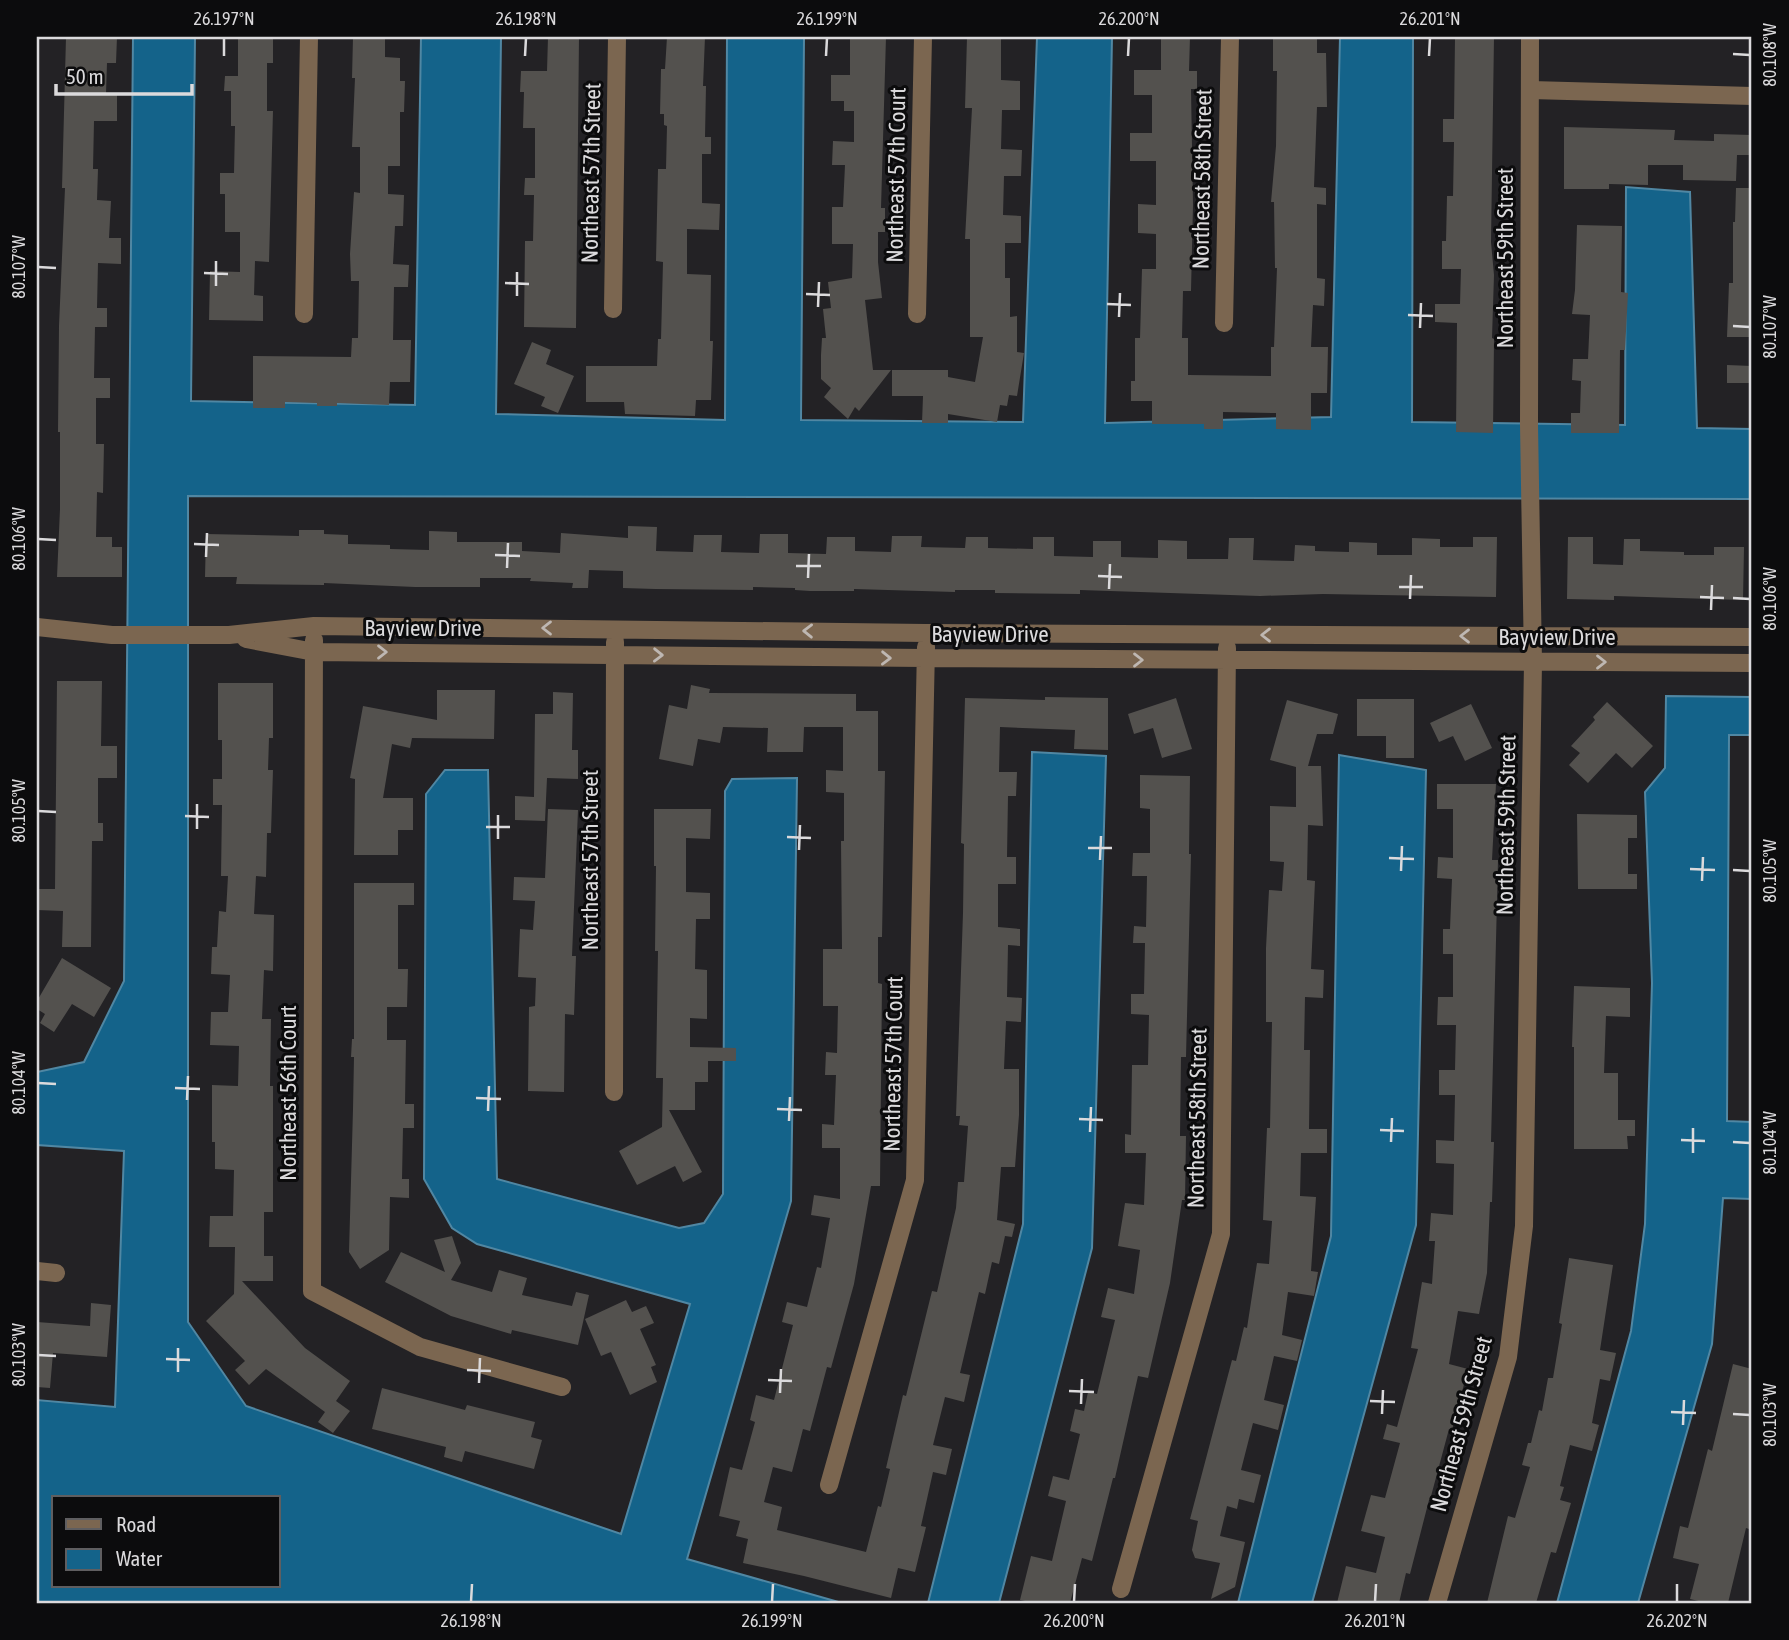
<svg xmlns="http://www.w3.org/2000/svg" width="1789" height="1640" viewBox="0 0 1789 1640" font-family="'Asap Condensed',sans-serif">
<rect width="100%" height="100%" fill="#232225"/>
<!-- water -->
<path fill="#14638a" stroke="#5087a3" stroke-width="2" fill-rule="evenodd" d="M133,37H195L191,401L415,405L421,37H501L496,414L725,420L727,37H804L801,420L1023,422L1037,37H1112L1105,423L1331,417L1340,37H1413L1412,422L1625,425L1626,187L1690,192L1697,428L1752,429V499L188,496V1322L246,1406L621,1534L690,1304L477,1244L452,1228L424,1179L426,794L445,770H488L497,1179L679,1228L704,1223L723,1194L725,791L732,779L797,778L791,1201L687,1559L842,1603H37V1400L115,1407L124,1151L37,1145V1072L84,1062L124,981ZM54,1498H278V1586H54Z
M1666,696L1752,697V735H1729L1727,1121L1752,1122V1199L1723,1198L1712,1344L1638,1603H1557L1631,1331L1645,1224L1652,983L1645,792L1665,768Z
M1032,752L1106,756L1092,1248L999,1603H928L1023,1224Z
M1339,755L1426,770L1416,1225L1312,1603H1238L1331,1236Z"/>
<!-- building -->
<path fill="#53514e" d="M66,37H117L116,63H107L106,94H117V121H94L93,169H98L97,200L111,201L109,238H121V264L98,263L97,308H107V327H95L94,378H110V398H96V444H104L103,493L97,492L96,537H112V547H122V577H57L60,509V432H58L59,326L65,188H62Z
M238,37H273V63H267V111H273L269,262L255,261L254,295L263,296V321L209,320L210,271L240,272V232H225V194H220V173H234L235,126H231V91H224L225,76H238Z
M353,37H385V57L400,58V81H405L404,112H400V166H388V194L404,195L403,226H395L393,264L409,265L408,287H394L393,340H411L410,382H390L389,405L337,403V406H317V403L285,402V408H253V356L351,357L352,338H358L359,281H351L350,254L354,192L360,193V147H352L355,78H352Z
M548,37H579L576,328L524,327L525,241H533L534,195H524L525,178H535V128H523L524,92H520L521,71H547Z
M667,37H705L703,86H706L705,137H711V154H702V203L720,204L719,230L687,229V274L711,275L710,341H713L711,400H696L695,416L625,414L624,402H586V366H657L658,339H661L663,262L656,261L658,169H666L667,126L664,125V114H660L661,69H665Z
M850,37H886L881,208H885V232H878V262L882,298L865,300L873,370H891L859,411L855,407L848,419L824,397L831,388L821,379V355L822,338H826L823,309L831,308L828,282L852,278L853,244H832V207H843L845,165H832L833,141L854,142V111H844V101H831V75H850Z
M967,37H1001V80L1020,81V110H1002L1001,149L1022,150L1021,176H1004L1003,215L1021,216V243H1005V278H1010V317L1017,316V352L1024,353L1017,396L1009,395L1007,406L1000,405L997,422L948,414V423H922L923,396H892V370H948V377L975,382L983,337H970V239H965L972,108H965Z
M1161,37H1190L1189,71H1197V89H1191L1193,205L1191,291H1183L1182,338H1188V375L1271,376V347H1274L1277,268H1275L1274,202H1271L1276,146L1277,71H1273V37H1317V53H1326L1327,107H1317L1314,187L1326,188V205L1317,204V278L1325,279L1324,306L1313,305L1311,347H1328L1327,393H1311V430L1276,429V413L1223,412V429H1204V424H1152V401H1131V381H1135V338H1140L1142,269H1156V234L1138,233V204L1156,205V161H1130V133H1152V95H1134V70H1161Z
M1455,37H1494L1491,242L1494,275L1492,338L1494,339L1493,433L1456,432L1457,323L1435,322V304H1460L1461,269H1442V241H1446L1447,196H1453L1454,142H1443V119H1454Z
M1564,127L1675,130L1674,140L1714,141V134L1752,135V155H1737L1736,181L1683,180V165H1648V185L1609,184V189H1564Z
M1736,188H1752V337H1727L1729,283H1733V222H1735Z
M1577,225L1622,226L1621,292L1628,293L1625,350H1620L1619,433H1571V413H1580L1581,381L1572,380L1573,359H1588L1590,315L1572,314L1575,290Z
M532,342L551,350L546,364L574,376L558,413L541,406L545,397L514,384Z
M1727,365L1752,366V383H1727Z
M628,526L657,527L656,551L693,552L694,535H722L721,552L759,553L760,534H788V553L826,554L827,537H855V551L891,552L892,536H922L921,547L965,548L966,537H988V548L1033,549V537H1054V556L1093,557V541H1121V557L1158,558V540L1187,541V559H1228L1229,538H1254L1253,560L1294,561L1295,545L1315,546V551L1349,552V542L1377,543V555H1412V538L1440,539V547H1473V537H1497L1496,597L1323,594L1260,596L1080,590V594L995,593V590H955V592L854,589V591H810L795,590V588L753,587V590L655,589L623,588V571L589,570L588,588H572L573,583L530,581L531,578H480V587H415L324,583V585L236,584L237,577H205L206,534L299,536V530H324V534L348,535V544L390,545V549L429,550V531L457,532V542H522V551L560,553L561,533L628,538Z
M1568,537H1593V564L1623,565L1624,539H1640V551L1684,552V555H1714V547H1744L1743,600L1614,596V600L1567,599Z
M57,681H102L101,746H117V778H98V823H103V841H92L91,947H62L63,911L37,910V889H55Z
M218,683H273V738H269L268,770H273L271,833H267L266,877L256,876L254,914L274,915L273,971L264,970L262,1019H271L270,1086H273V1212H264V1256H273V1281H242L305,1348L350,1381L336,1401L350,1411L333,1433L318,1422L325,1412L266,1369L249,1385L235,1370L245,1361L206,1321L234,1294L235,1247H209L210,1216H233L234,1170L215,1169V1142H212V1085L238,1086L239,1046L210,1045L211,1012H228L230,975L211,974L212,947H217L219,911L226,912L228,876H221L222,805H213V779H222V740H218Z
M691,685L710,689L709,693L856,694V711H878V771H885L882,937H878V983L882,984L880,1186H871L854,1284L831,1368L827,1367L810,1431L803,1429L792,1472L773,1467L764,1502L782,1507L777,1530L866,1552L878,1506L881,1507L890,1469L886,1468L903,1395L906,1396L932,1291L937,1292L956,1208L958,1182H964L968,1126L959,1125L960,1116H956L963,913L964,844L961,843L965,698L1045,700V697L1108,698V750L1074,749L1075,730L1000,727L999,772H1017L1016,796H1008L1007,857H1016V884H998V927L1020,929V946L1008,945L1007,997L1022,998L1021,1022L1006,1021L1004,1069H1019V1115L1015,1167H1001L997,1220L1015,1224L1012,1237L1005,1236L999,1264L992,1262L985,1294L979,1292L960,1373L970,1375L964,1402L945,1397L933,1445L952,1449L946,1475L933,1472L921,1526L926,1527L915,1572L898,1568L891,1598L804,1576L743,1563L748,1539L736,1536L740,1521L719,1516L730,1467L742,1470L755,1422L750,1420L756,1395L774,1400L793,1325L782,1322L787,1302L807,1307L817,1267L821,1268L830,1218L811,1215L814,1195L840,1199V1148H822V1124L834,1125L836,1075H825L826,1052L837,1053L838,1006H823V949H842L841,841H844V793L826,792V770L843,771V727H804L803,752H767L768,728L723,727L720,743L698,739L693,766L659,759L669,705L687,709Z
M437,690H495L494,739L412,738L410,748L392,744L383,798H413V830H398V855H354L355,779L350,778L363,706L437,720Z
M553,692L573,693L572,750H578V779L547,778L545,821L515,820V796L534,797L535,714H553Z
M1176,698L1192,749L1162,758L1153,728L1134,734L1128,714Z
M1357,699H1414V758H1386V736H1357Z
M1287,700L1338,714L1333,734H1317L1308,766H1321L1323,826L1308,825L1307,880L1315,881L1311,969L1324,970L1323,998L1305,997L1304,1050H1310L1309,1129H1327V1153H1301L1300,1196L1316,1197L1311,1271L1318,1272L1314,1296L1288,1292L1282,1335L1302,1340L1297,1361L1274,1356L1264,1400L1284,1405L1278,1430L1253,1423L1241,1470L1261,1475L1254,1503L1239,1499L1237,1509L1227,1506L1220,1536L1245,1542L1235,1587L1211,1599L1220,1563L1195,1558L1192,1550L1198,1521L1190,1519L1232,1360L1236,1361L1244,1327L1247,1328L1257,1263L1269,1264L1272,1221L1263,1220L1267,1128H1270L1272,1022H1266V948L1269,890L1282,891L1284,862L1270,861V806L1296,807V767L1270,760Z
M1607,702L1653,746L1632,768L1616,753L1588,783L1569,765L1580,753L1571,746L1595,720L1593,717Z
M1471,704L1492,748L1465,761L1453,736L1439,742L1430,723Z
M1140,775L1190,776L1189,854H1191L1186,1057H1181L1180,1136H1186L1185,1200H1182L1170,1283L1148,1378L1138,1376L1115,1478H1113L1092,1561L1082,1558L1070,1603H1035L1020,1600L1031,1556L1052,1561L1066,1501L1048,1496L1053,1476L1069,1480L1080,1434L1070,1431L1075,1409L1084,1411L1088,1392L1097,1394L1115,1320L1101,1317L1108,1288L1134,1294L1140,1250L1118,1246L1125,1203L1144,1205L1146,1153H1125V1134L1131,1135L1132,1065H1148L1149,1015L1131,1014V994H1144L1145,943H1133L1134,926L1146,927L1147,876H1132L1133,853H1150V809L1140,808Z
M1437,784H1496L1492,860H1498L1491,1142H1494L1492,1202H1490L1487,1273L1479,1314L1458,1311L1449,1364L1468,1369L1452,1430L1449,1429L1430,1500H1429L1410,1574L1406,1573L1399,1603H1337L1346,1566L1376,1573L1385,1537L1361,1531L1371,1495L1385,1498L1400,1443L1383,1439L1387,1424L1397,1427L1418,1349L1411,1348L1422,1282L1432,1284L1435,1241H1429L1431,1213L1453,1215L1454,1164L1436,1163V1140L1454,1141L1455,1095H1439V1070H1455L1456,1025H1437L1438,997H1453V954H1443V929H1450L1452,879L1437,878L1438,857L1453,858V809H1437Z
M548,809L578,810L572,956H576L574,1015L565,1014L564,1092L528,1091L529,1007L535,1006L536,978L518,977L520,929L533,930L535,901L513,900L514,877L545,878Z
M654,809H711L710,839L686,838V892L710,893V919H696L695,969L707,970V1019L690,1018V1047L736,1048V1061H708V1082H695V1110H669L702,1172L683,1182L675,1166L637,1185L619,1151L662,1127L663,1078H656L658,951H655L656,866H654Z
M1577,814L1637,815V838H1628V874H1637V889H1578Z
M354,883H414V905H398V969H408L407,1007H387V1040H406L405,1104H414V1128H403L402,1179H409V1198L390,1197L389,1250L360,1269L349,1252L353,1109L354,1057H351L352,1039H354Z
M62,958L111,988L94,1017L72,1004L54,1032L40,1023L45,1014L37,1009V1001Z
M1574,986L1630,988V1017L1606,1016L1604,1073H1618V1120H1635V1136H1627L1628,1149H1574V1047H1572Z
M452,1236L461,1263L451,1280L492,1292L499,1270L527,1278L522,1295L572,1306L576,1292L589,1295L578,1345L512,1330L511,1334L451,1316L385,1282L401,1252L445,1272L434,1240Z
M1569,1258L1613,1265L1600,1350L1616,1353L1610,1381L1600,1379L1592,1423L1599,1425L1592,1451L1570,1445L1560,1486L1564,1487L1560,1500L1571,1503L1556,1553L1551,1552L1536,1603H1487L1508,1516L1515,1518L1530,1467L1522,1465L1528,1443H1531L1539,1410L1542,1411L1548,1378H1553L1562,1324L1559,1323Z
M626,1300L632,1312L646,1306L654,1323L640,1329L656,1365L651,1367L657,1382L630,1395L611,1352L601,1356L585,1319Z
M91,1303L111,1305L107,1357L53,1353L50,1388L37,1387V1322L90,1326Z
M1733,1364L1752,1369V1530L1746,1528L1728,1603H1707L1690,1599L1699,1564L1673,1558L1680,1526L1688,1528L1708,1449L1712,1451Z
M382,1388L465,1410L467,1405L535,1422L531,1437L542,1440L534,1469L465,1451L462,1462L444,1457L446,1447L372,1429Z"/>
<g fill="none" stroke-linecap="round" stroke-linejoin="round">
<!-- minor -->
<path stroke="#7b6650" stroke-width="18" d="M1531,90L1752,96
M613,309L617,37
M304,314L309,37
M917,314L923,37
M1224,323L1230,37
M37,627L112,635H229L314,626L926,633L1752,637
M246,639L314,652L925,658L1752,663
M314,640L312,1291L420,1347L562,1387
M614,1092L615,642
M37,1271L56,1273
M829,1485L915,1180L926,647
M1121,1589L1221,1234L1227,648
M1437,1603L1508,1357L1524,1226L1533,662L1529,425L1530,37"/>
</g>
<!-- one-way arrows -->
<defs><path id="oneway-chevron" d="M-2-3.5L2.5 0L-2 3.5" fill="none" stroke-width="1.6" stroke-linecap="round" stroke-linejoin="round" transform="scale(1.75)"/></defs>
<g stroke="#beb7b2">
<use href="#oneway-chevron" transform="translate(547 628) rotate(-180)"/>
<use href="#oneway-chevron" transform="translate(808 631) rotate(-179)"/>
<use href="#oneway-chevron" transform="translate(1266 635) rotate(-180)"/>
<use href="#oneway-chevron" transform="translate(1465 636) rotate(-180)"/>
<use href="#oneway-chevron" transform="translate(382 652)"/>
<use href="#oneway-chevron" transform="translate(658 655) rotate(1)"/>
<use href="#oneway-chevron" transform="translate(886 658) rotate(1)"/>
<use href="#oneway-chevron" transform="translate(1138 660)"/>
<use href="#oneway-chevron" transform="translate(1601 662)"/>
</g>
<!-- ticks -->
<path fill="none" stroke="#dbdadc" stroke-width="2.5" d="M1733,54L1750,55M224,56V38M525,56L526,38M826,56L827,38M1128,56L1129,38M1429,56L1430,38M38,267L56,268M204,273L228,274M505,283L529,284M216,286V261M806,294L830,295M517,296V272M1107,304L1131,305M818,307L819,282M1408,315L1433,316M1119,317L1120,293M1733,326L1750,327M1420,328L1421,303M38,539L56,540M194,544L219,545M495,555L520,556M206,557L207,533M796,566H821M507,568L508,543M1098,576L1122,577M808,578L809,554M1399,587H1423M1109,589L1110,564M1700,597L1724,598M1733,598L1750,599M1410,599L1411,575M1711,610L1712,585M38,811L56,812M185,816L209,817M486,827H510M197,829V804M787,837L811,838M498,839V815M1088,848H1112M799,850L800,825M1389,858L1414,859M1100,860L1101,836M1690,869L1715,870M1733,870L1750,871M1401,871L1402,846M1702,881L1703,857M38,1083L56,1084M175,1088L200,1089M476,1098L501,1099M187,1100L188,1076M777,1109L802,1110M488,1111L489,1086M1079,1119L1103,1120M789,1121L790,1097M1380,1130L1404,1131M1090,1132L1091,1107M1681,1140L1705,1141M1391,1142L1392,1118M1733,1142L1750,1143M1693,1153V1128M38,1355L56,1356M166,1359L190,1360M467,1370L491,1371M178,1372V1348M768,1380L792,1381M479,1383L480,1358M1069,1391L1094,1392M780,1393L781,1369M1370,1401L1395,1402M1081,1404L1082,1379M1671,1412L1696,1413M1382,1414L1383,1390M1733,1414L1750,1415M1683,1425L1684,1400M471,1602L472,1584M772,1602L773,1584M1074,1602L1075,1584M1375,1602L1376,1584M1677,1602V1584"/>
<g text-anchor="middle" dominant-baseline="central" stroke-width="6" stroke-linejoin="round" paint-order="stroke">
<!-- street labels -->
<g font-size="23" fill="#dbdadc" stroke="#0c0c0d">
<text transform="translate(591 173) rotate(-89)">Northeast 57th Street</text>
<text transform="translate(896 175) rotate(-89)">Northeast 57th Court</text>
<text transform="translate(1202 179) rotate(-89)">Northeast 58th Street</text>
<text transform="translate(1505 258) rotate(-90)">Northeast 59th Street</text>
<text x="423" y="628">Bayview Drive</text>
<text x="990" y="634">Bayview Drive</text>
<text x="1557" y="637">Bayview Drive</text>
<text transform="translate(1506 825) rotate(-89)">Northeast 59th Street</text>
<text transform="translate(590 860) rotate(-90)">Northeast 57th Street</text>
<text transform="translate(893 1064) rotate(-89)">Northeast 57th Court</text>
<text transform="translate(288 1093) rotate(-90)">Northeast 56th Court</text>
<text transform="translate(1197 1118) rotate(-89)">Northeast 58th Street</text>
<text transform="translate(1461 1424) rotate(-75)">Northeast 59th Street</text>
</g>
</g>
<!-- border -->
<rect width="1789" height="1640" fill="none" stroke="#0c0c0d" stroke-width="77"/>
<!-- legend -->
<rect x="52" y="1496" width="228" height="91" fill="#0c0c0d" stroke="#5f5e60" stroke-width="2"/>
<rect x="66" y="1519" width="35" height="10" fill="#7b6650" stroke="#5f5e60" stroke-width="2"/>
<text x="116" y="1532" font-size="21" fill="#dbdadc">Road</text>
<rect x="66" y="1549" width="35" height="21" fill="#14638a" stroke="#5f5e60" stroke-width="2"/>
<text x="116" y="1566" font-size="21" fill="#dbdadc">Water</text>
<!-- scale -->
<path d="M56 84v10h136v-10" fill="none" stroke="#dbdadc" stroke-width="3.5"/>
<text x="66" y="84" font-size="21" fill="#dbdadc" stroke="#0c0c0d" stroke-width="5" paint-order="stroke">50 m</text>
<rect x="38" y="38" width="1712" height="1564" fill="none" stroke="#dbdadc" stroke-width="2.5"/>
<g font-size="18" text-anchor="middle" fill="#dbdadc">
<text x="224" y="25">26.197°N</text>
<text x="526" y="25">26.198°N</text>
<text x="827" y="25">26.199°N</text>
<text x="1129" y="25">26.200°N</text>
<text x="1430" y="25">26.201°N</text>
<text transform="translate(1770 55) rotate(-90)" y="6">80.108°W</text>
<text transform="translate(19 267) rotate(-90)" y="6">80.107°W</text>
<text transform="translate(1770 327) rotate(-90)" y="6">80.107°W</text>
<text transform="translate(19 539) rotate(-90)" y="6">80.106°W</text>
<text transform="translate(1770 599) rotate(-90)" y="6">80.106°W</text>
<text transform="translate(19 811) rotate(-90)" y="6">80.105°W</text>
<text transform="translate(1770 871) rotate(-90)" y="6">80.105°W</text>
<text transform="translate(19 1083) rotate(-90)" y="6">80.104°W</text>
<text transform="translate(1770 1143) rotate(-90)" y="6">80.104°W</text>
<text transform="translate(19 1355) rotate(-90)" y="6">80.103°W</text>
<text transform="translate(1770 1415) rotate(-90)" y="6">80.103°W</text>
<text x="471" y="1627">26.198°N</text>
<text x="772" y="1627">26.199°N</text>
<text x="1074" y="1627">26.200°N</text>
<text x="1375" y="1627">26.201°N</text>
<text x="1677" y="1627">26.202°N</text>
</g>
</svg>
